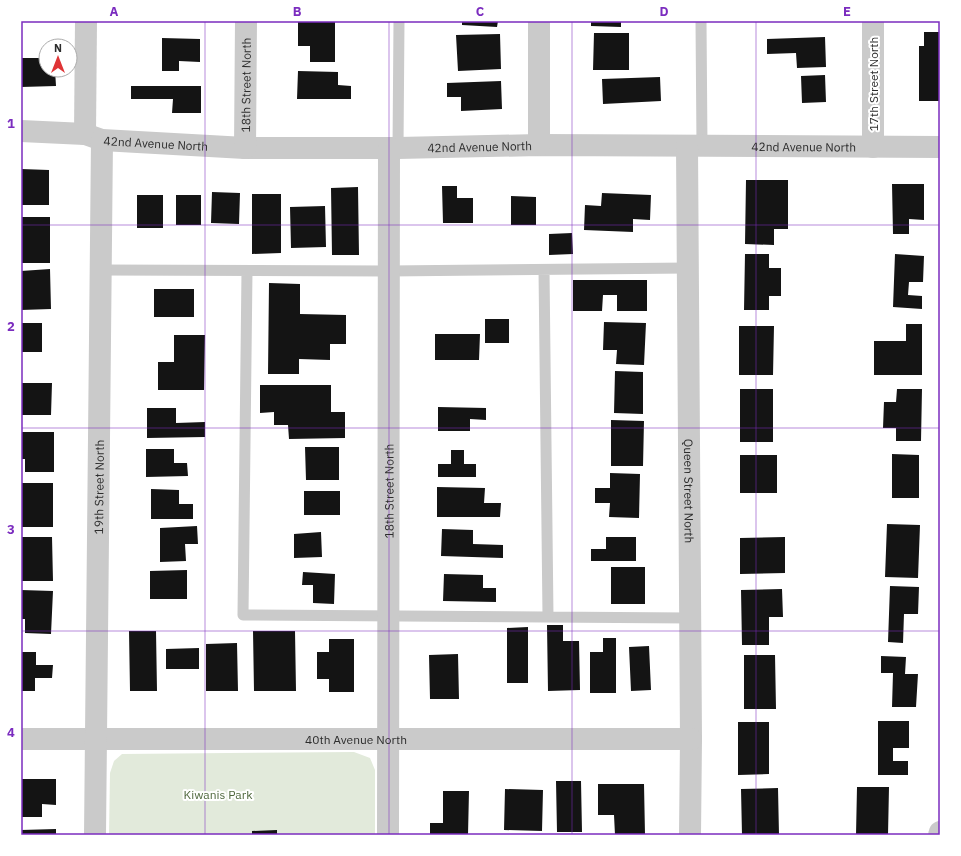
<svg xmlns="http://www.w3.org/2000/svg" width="961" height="856" viewBox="0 0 961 856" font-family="'IBM Plex Sans',sans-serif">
<rect width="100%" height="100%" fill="#fff"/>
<!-- green -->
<path fill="#e2eadb" d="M354,752L370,758L375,770V835H109L110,773L114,761L122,754Z"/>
<!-- building -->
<path fill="#141414" d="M298,21H335V62H310V46H298Z
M462,21H498L497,27L462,25Z
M591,21H621V27L591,26Z
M924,32H940V101H919V46H924Z
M594,33H629V70H593Z
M500,34L501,69L458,71L456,35Z
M825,37L826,67L797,68L796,53L767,54V39Z
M162,38L200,39V62L179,61V71H162Z
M21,58H46V70H55L56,86L21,87Z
M298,71L338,72V85L351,86V99H297Z
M825,75L826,102L802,103L801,76Z
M660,77L661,101L603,104L602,79Z
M501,81L502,109L461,111V97H447V83Z
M131,86H201V113H172L173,99H131Z
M21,169L49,170V205H21Z
M746,180H788V229H774V245L745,244Z
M892,184H924V220L909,219V234H893Z
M442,186H457V198H473V223H443Z
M358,187L359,255H332L331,188Z
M212,192L240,193L239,224L211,223Z
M602,193L651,195L650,220L633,219V232L584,230L585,205L601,206Z
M252,194H281V253L252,254Z
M137,195H163V228H137Z
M176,195H201V225H176Z
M511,196L536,197V225H511Z
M325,206L326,247L291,248L290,207Z
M21,217H50V263H21Z
M572,233L573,254L549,255V234Z
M745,254H769V268H781V296H769V310H744Z
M895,254L924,256L923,282H909L908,295L922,296V309L893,307Z
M50,269L51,309L21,310V271Z
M573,280H647V311H617V295H603L602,311H573Z
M269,283L300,284V314L346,315V344H330V360L299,359V374H268Z
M154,289H194V317H154Z
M485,319H509V343H485Z
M604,322L646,323L644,365L616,364L617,350H603Z
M21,323H42V352H21Z
M906,324H922V375H874V341H906Z
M739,326H774L773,375H739Z
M435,334H480L479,360H435Z
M174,335H205L204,390H158V362H174Z
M615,371L643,372V414L614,413Z
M21,383H52L51,415H21Z
M260,385H331V412H345V438L289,439L288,425H274V412L260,413Z
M740,389H773V442H740Z
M897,389H922L921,441H896V428H883L884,402H896Z
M438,407L486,408V420L470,419V431H438Z
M147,408H176V423L205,422V437L147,438Z
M611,420L644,421L643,466H611Z
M21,432H54V472H25V459H21Z
M305,447H339V480H306Z
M146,449H174V463H187L188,476L146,477Z
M451,450H464V464H476V477H438V464H451Z
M892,454L919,455V498H892Z
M740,455H777V493H740Z
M610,473L640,474L639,518L609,517L610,503H595V488H610Z
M21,483H53V527H21Z
M437,487L485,488L484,503H501L500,517H437Z
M151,489L179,490V504H193V519H151Z
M304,491H340V515H304Z
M887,524L920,525L918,578L885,577Z
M197,526L198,544H185L186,561L160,562V528Z
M442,529L473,530V544L503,545V558L441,556Z
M321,532L322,557L294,558V534Z
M21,537H52L53,581H21Z
M606,537H636V561H591V549H606Z
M785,537V573L740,574V538Z
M611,567H645V604H611Z
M187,570V599H150V571Z
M303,572L335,574L334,604L313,603V585H302Z
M444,574L483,575V588H496V602L443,601Z
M890,586L919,587L918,614H904L903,643L888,642Z
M782,589L783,617H769V645H742L741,590Z
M21,590L53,591L51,634L25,633V619H21Z
M547,625H563V641H579L580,690L548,691Z
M528,627V683H507V628Z
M129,631H156L157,691H130Z
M253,631H295L296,691H254Z
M603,638H616V693H590V652H603Z
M329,639H354V692H329V679H317V652H329Z
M237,643L238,691H206V644Z
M649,646L651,690L631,691L629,647Z
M199,648V669H166V649Z
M21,652H36V665H53L52,678H35V691H21Z
M458,654L459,699H430L429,655Z
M744,655H775L776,709H744Z
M881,656L906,657L905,674H918L916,707H892L893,673H881Z
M878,721H909V748H893V761H908V775H878Z
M738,722H769V774L738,775Z
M21,779H56V805L42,804V817H21Z
M556,781H581L582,832H557Z
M598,784H644L645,835H615L614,815H598Z
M857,787H889L888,835H856Z
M778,788L779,835H742L741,789Z
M505,789L543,790L542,831L504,830Z
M443,791H469L468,835H430V823H443Z
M56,829V835H21V830Z
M277,830V835H252V831Z"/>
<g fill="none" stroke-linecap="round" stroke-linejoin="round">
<!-- lane -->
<path stroke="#cacaca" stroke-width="11" d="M701,21L702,146
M398,148L399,21
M101,270L389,271L688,268
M544,270L548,616
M247,271L243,615L690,618"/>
<!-- street -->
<g stroke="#cacaca" stroke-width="22">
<path id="s1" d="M21,131L85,134L102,140L245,148H398L539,145L940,147"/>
<path d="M85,134L86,21"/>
<path d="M539,145V21"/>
<path id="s2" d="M687,146L691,739L690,835"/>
<path d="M873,147V21"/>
<path id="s3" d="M245,148L246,21"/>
<path id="s4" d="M21,739H691"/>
<path id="s5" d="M95,835L102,140"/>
<path id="s6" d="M388,835L389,148"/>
<path d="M939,835L940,832"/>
</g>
</g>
<!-- grid -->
<path fill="none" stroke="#7b2cbf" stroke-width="1" stroke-opacity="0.55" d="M205,21V835M389,21V835M572,21V835M756,21V835M21,225H940M21,428H940M21,631H940"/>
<g text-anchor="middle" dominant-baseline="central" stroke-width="4" stroke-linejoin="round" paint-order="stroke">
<!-- street labels -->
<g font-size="12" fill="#2d2d2d" stroke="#fff">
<text transform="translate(873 84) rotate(-90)">17th Street North</text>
<text stroke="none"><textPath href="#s3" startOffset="63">18th Street North</textPath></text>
<text stroke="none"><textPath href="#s1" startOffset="136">42nd Avenue North</textPath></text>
<text stroke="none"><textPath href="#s1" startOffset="460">42nd Avenue North</textPath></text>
<text stroke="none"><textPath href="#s1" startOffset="784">42nd Avenue North</textPath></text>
<text stroke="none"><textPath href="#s5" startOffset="348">19th Street North</textPath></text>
<text stroke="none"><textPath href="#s6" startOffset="344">18th Street North</textPath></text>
<text stroke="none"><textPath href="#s2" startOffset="345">Queen Street North</textPath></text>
<text stroke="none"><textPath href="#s4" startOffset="335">40th Avenue North</textPath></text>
</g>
<!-- park labels -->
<g font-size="12" fill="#4e673c" stroke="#fff">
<text x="218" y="794">Kiwanis Park</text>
</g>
</g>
<!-- border -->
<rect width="961" height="856" fill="none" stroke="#ffffff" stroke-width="44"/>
<!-- north arrow -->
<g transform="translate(58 58)"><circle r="19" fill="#ffffff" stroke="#ababab"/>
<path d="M0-3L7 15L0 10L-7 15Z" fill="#df3436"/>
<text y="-6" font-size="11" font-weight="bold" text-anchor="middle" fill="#2d2d2d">N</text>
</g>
<rect x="22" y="22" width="917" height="812" fill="none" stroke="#7b2cbf" stroke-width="1.5"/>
<g font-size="13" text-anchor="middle" font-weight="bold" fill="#7b2cbf">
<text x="114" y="16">A</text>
<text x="297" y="16">B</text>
<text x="480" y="16">C</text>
<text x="664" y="16">D</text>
<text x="847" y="16">E</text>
<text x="11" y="128">1</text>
<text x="11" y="331">2</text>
<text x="11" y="534">3</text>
<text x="11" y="737">4</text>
</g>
</svg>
